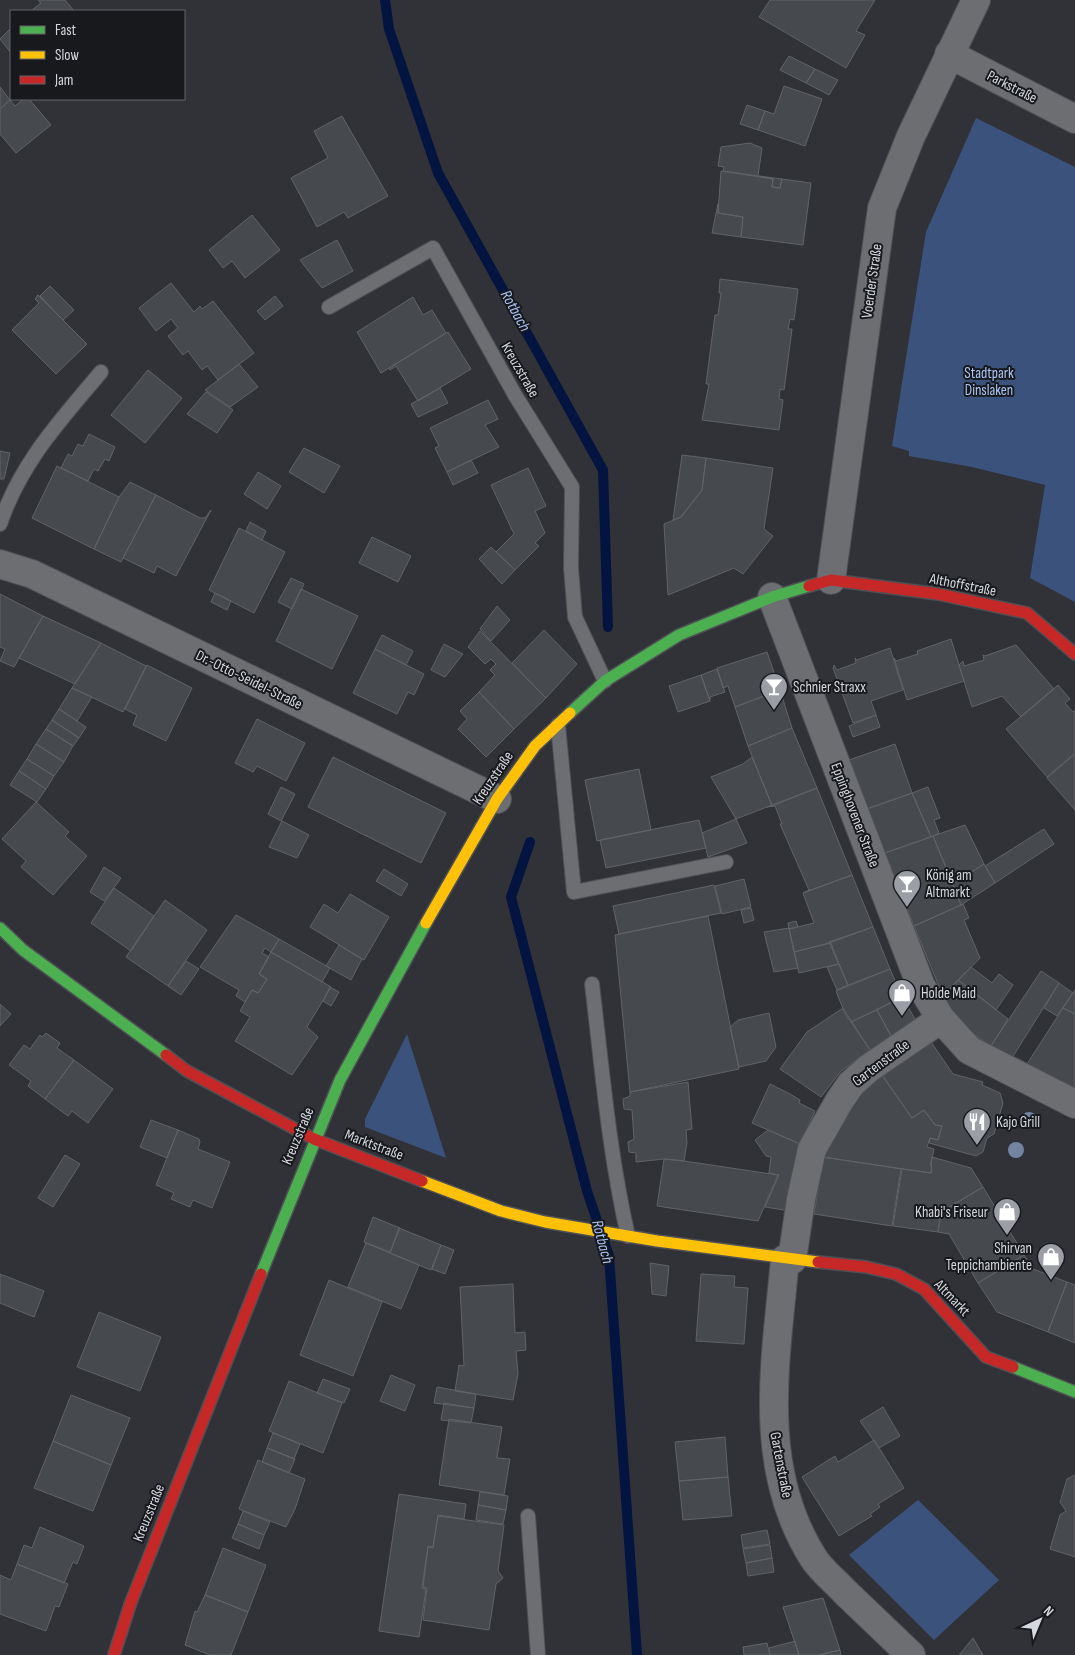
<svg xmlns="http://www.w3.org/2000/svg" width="1075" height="1655" viewBox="0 0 1075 1655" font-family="'Sofia Sans Condensed',sans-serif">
<rect width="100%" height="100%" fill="#303238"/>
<!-- green -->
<path fill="#3b527d" d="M976,118L1075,167V602L1030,578L1045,485L972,467L909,456V451L892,446L926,232Z
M407,1034L446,1158L365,1127V1119Z
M918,1500L999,1580L934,1640L849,1555Z"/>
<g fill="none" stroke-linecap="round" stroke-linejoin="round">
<!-- stream -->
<path stroke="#041441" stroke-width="10" d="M385,0L389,29L438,173L603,470L608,627
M530,842L511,897L587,1191L609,1256L637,1655"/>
</g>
<!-- building -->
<path fill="#46494d" stroke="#616367" d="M38,0H65L74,11H31L41,3Z
M770,0H875L856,31L865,35L846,68L759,17Z
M11,28V53L0,39Z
M789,56L815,69L806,83L780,70Z
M815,69L838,80L829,95L806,83Z
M784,86L822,99L805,146L758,130L765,111L774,114Z
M0,87L10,100L0,109Z
M24,99H29L51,125L16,153L0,134V109L10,100L15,106Z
M747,105L765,111L758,130L740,124Z
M342,116L388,196L348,218L344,212L317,227L291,178L328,158L314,131Z
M750,143L762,148L758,176L723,171L724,167L718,166L721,147Z
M721,171L773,179L772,187L780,188L782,179L811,183L803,245L741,237L743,217L718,213Z
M759,176L782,179L780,188L772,187L773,179Z
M718,204V213L743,217L741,237L712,233Z
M252,215L280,250L245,278L232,261L223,268L209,250Z
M337,240L353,271L322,288L300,260Z
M720,279L798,289L794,320L790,319L788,329H792L784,390L780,389L779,399L783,400L779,430L702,420L709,384H706L715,315H718L721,293H719Z
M171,283L194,312L200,306L202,309L213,301L254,353L218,380L207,366L202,370L188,351L183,355L168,336L178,328L171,319L156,331L139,308Z
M50,286L74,310L63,320L40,296Z
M38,295L87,344L56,374L12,330L39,303L35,299Z
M275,296L283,306L265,320L257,311Z
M413,297L423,315L432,310L446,333L381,373L357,332Z
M448,332L471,369L418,401L396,366L390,370L389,368Z
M239,364L258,387L230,407L205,390Z
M148,370L182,398L145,443L111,415Z
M440,388L448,403L418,417L411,404Z
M206,392L233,410L217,433L187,414Z
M488,400L498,419L485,425L499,447L447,472L435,448L439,446L430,428Z
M89,434L115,447L109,461L105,459L98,471L94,469L88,481L61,468L68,454L72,456L78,444L83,446Z
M304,448L340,466L324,493L289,472Z
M0,451L10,453L4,479H0Z
M682,455L706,458L702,490L681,517L673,520Z
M706,458L773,468L764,529L773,536L743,574L734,568L668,595L664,524L681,517L702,490Z
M471,460L478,473L453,485L447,472Z
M57,466L119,497L94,549L32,518Z
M528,468L546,506L535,511L545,533L535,543L539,546L515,570L496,552L514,534L491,485Z
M258,472L281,486L267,509L244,494Z
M130,482L156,495L121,562L94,549L119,497Z
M156,495L200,518H205L211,510L176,576L157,566L154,573L123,558Z
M250,522L266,531L262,540L246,531Z
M239,528L285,552L254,613L209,590Z
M372,537L411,556L398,582L359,563Z
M491,547L515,570L502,584L479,559Z
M291,578L304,584L292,609L278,602Z
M301,589L358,616L332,669L276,641Z
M215,593L231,601L227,610L211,602Z
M0,594L43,616L14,667L0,661L5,649L0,647Z
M497,606L510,620L491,641L480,629Z
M43,616L101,643L75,684L19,658Z
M544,630L577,664L546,698L512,663Z
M480,631L546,698L514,729L479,692L495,675L490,670L496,664L491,659L485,664L468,647Z
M382,635L413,651L406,665L375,649Z
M951,639L964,681L907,700L894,658L896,661L918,654L917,651Z
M101,643L146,666L123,712L72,688Z
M444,644L463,654L445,677L431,670Z
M1016,645L1054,689L1021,717L1002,696L972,707L959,665L963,661L964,666L984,660L983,655L985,656Z
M890,648L903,690L871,701L876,715L853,723L833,668L834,665L837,670L856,663L855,658L857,660Z
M375,649L424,674L414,695L408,692L397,714L353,693Z
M767,652L780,690L735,707L728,686L723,688L717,668Z
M147,665L192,688L166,741L133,725L137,715L125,709Z
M717,669L725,692L710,697V701L701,675Z
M701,675L710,701L678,712L669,686Z
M1058,685L1070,699L1065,703L1073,712L1075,710V753L1047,777L1006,729Z
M72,688L92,697L77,721L59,709Z
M780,690L792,728L748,746L735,707Z
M479,692L514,729L486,757L458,729L467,719L460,711Z
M59,709L86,727L79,738L52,720Z
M876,715L880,727L853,737L849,726Z
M257,719L305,743L286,781L257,766L253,772L235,763Z
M52,720L79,738L73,746L46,729Z
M792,728L817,788L772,806L748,746Z
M46,729L73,746L64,762L36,744Z
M36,744L64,762L54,776L27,759Z
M895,744L912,793L867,809L849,760Z
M1075,754V810L1047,778Z
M333,757L446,813L421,863L308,807Z
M752,757L772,805L736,819L711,777L743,764Z
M27,759L54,776L46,789L19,771Z
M639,769L651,830L597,841L585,780Z
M19,771L46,789L37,802L10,785Z
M281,787L295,794L281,821L268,814Z
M928,787L940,818L934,820L939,833L931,837L912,793Z
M817,788L852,875L803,893L809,890L780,824H782L775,806L767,807Z
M912,793L931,837L885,853L867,809Z
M36,802L69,832L65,836L87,856L53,895L21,867L26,861L2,839Z
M736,819L747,843L708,857L702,833Z
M699,820L706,848L606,868L600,840Z
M282,821L309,835L297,858L269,847Z
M965,825L984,864L953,884L933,836Z
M1044,829L1054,844L995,883L985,866Z
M933,836L961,905L914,926L885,853Z
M984,864L995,883L961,905L953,884Z
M104,867L121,878L104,901L90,892Z
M384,869L408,884L401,896L376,881Z
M852,875L873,927L829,943L794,952L789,929L814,923L803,893Z
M744,879L751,907L722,914L715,886Z
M714,885L721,913L619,934L613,906Z
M114,888L154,916L131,951L91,923Z
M350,894L389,917L364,960L310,927L324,904L338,913Z
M165,900L207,930L168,986L126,957Z
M963,904L969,918L964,920L980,958L943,996L914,926Z
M751,908L754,920L744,923L741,910Z
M236,915L279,939L271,952L265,948L262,953L269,957L259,974L267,979L258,993L252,990L245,1002L236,996L239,990L200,967Z
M708,916L739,1069L630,1092L615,935Z
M796,921L798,927L789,929L788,923Z
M873,927L890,969L848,985L829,942Z
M789,928L798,968L774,972L764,932Z
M279,939L330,968L322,982L271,952Z
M831,943L839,964L799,973L794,952Z
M339,945L362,959L351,980L326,966Z
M271,952L331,987L307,1027L318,1037L292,1075L235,1041L250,1017L240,1011L252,990L258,993L267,979L259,974Z
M186,961L199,969L181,995L168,986Z
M839,964L848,985L837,990L827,967Z
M971,967L992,983L999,974L1013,985L996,1010L958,980Z
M890,969L902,997L851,1022L845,1014L836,991Z
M1041,971L1059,983L1012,1058L991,1046Z
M958,980L1008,1019L991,1046L948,1016L939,1000Z
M1059,983L1073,993L1057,1016L1044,1008Z
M330,987L339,992L331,1006L323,1001Z
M1075,990V1014L1063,1008Z
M902,997L915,1019L891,1036L877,1010Z
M0,1004L11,1014L0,1026Z
M843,1008L870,1050L841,1071L821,1097L780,1069L807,1032Z
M1063,1008L1075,1014V1088L1027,1064Z
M877,1010L891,1036L870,1050L851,1022Z
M769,1013L776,1047L766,1061L739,1067L730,1027L738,1020Z
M46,1033L60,1043L57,1048L74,1060L45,1099L28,1086L31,1081L9,1065L24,1045L30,1049L40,1035L42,1037Z
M929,1039L953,1074L983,1082L982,1085L1000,1093L1003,1103L994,1134L987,1138L983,1152L976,1156L929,1143L930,1138L938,1140L942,1126L935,1125L924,1110L912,1118L882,1075Z
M74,1060L113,1089L88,1123L72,1111L68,1116L45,1099Z
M882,1075L912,1118L924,1110L935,1125L942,1126L938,1140L930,1138L927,1147L934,1149L930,1166L932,1167L931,1173L823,1157L858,1088Z
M688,1082L692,1129L686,1130L687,1143L684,1161L664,1159L636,1162V1153L629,1152L628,1142L634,1139L632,1110L624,1109L623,1099L630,1096V1092Z
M770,1084L790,1094L800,1100L799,1103L815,1111L800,1144L752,1123Z
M151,1120L178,1130L167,1158L140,1147Z
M178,1130L199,1139L200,1142L198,1149L230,1162L212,1208L193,1200L190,1207L171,1199L174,1193L156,1185Z
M768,1130L800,1144L790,1211L765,1207L779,1175L769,1173L771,1157L766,1156L755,1140Z
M65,1155L80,1164L53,1207L38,1198Z
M823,1157L901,1169L892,1226L814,1214Z
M932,1157L971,1168L983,1187L941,1212L938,1232L893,1226L902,1169L931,1173Z
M664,1159L684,1161L778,1175L758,1221L657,1206Z
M983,1187L1024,1255L978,1283L949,1234L938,1232L941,1212Z
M373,1217L400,1228L390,1252L364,1242Z
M399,1228L441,1245L431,1270L390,1253Z
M366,1243L419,1265L401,1309L348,1287Z
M441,1245L454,1250L445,1274L432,1269Z
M1024,1255L1033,1269L1067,1282L1048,1332L997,1312L978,1283Z
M650,1263L669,1266L666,1296L652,1294Z
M0,1274L44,1291L34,1317L0,1303Z
M701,1274L735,1276L734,1287L748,1288L744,1344L696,1341Z
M329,1280L382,1302L353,1376L300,1355Z
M1067,1282L1075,1285V1343L1048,1332Z
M513,1284L515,1333L525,1332L526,1350L516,1351L518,1374L513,1400L455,1391L459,1365L464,1366L460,1287Z
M99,1312L161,1337L140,1391L77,1367Z
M391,1375L415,1385L405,1411L380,1401Z
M323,1379L350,1389L344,1403L317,1393Z
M289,1381L342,1403L323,1453L269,1431Z
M437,1387L476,1394L474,1408L434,1403Z
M71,1395L130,1418L111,1465L53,1441Z
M444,1403L474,1408L471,1423L441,1420Z
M883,1407L900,1436L879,1448L860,1421Z
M449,1419L502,1427L497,1458L510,1459L504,1495L439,1485Z
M273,1433L300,1444L294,1459L267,1448Z
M725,1437L728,1477L679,1481L675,1442Z
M874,1440L904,1488L878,1504L880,1507L870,1514L872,1516L839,1536L802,1477L835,1456L838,1462Z
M53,1441L111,1465L93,1511L34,1488Z
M267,1448L295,1459L289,1473L262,1462Z
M258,1460L305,1479L295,1509L286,1527L239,1509Z
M1075,1475V1557L1050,1549L1060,1515L1066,1511L1060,1502L1067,1479Z
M728,1477L732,1516L683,1520L679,1481Z
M480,1492L508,1496L506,1510L478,1505Z
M399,1494L466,1504L464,1519L438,1515L433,1547L428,1546L422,1588L426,1589L419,1637L379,1631Z
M478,1505L506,1510L503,1524L476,1520Z
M243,1511L270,1522L264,1535L238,1524Z
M438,1516L504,1525L498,1571L503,1578L496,1584L489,1630L423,1620L427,1588L423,1587L428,1547L433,1548Z
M238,1524L264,1535L259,1549L232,1538Z
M40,1527L84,1546L77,1564L73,1562L64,1583L17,1564L24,1545L32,1548Z
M767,1530L770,1544L743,1548L741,1535Z
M770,1545L772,1558L746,1563L743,1549Z
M223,1548L266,1565L248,1612L205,1595Z
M772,1558L774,1572L748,1576L746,1563Z
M17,1564L68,1584L59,1607L55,1606L46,1631L0,1614V1575L11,1580Z
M205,1595L248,1612L231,1655H210L185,1645L195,1611L197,1612Z
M823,1598L840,1650L818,1655H799L783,1607Z
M973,1638L983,1655H959Z
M795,1641L799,1655H770L769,1648Z
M767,1643L770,1655H744L743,1647Z
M840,1650L841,1655H818Z"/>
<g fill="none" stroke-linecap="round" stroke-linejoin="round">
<defs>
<path id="lane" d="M329,307L433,248L515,395L572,487L571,568L575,617L605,681
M0,524C21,462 60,421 101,372
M558,725L574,892L726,862
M592,984C602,1068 609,1153 628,1236
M528,1516L538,1655"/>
<path id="street" d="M949,54L1075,119
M0,564L32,574L497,799
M831,580L882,208L911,136L976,0
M772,597L921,986L941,1019L969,1050L1075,1104
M785,1259C776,1360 755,1467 814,1559C822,1571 835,1581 845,1592C867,1613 889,1634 911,1655
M792,1260L801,1199L812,1149L840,1100L851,1084L869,1068L941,1019"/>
<path id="fast" d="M570,713L605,681L679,635L772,597L809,586
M0,928L23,950L166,1055
M261,1274L340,1080L426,923
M1013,1367L1075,1392"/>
<path id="slow" d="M426,923L497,799L535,746L570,713
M422,1181L501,1211L545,1222L657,1241L818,1262"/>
<path id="jam" d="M809,586L831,580L938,594L1027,613L1075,654
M166,1055L187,1071L314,1139L422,1181
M818,1262L866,1267L896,1274L924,1289L986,1357L1013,1367
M114,1655L131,1602L261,1274"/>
</defs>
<!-- lane casing -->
<use href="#lane" stroke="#4e5055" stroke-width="16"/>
<!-- street casing -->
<use href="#street" stroke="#4e5055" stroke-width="30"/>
<!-- fast casing -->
<use href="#fast" stroke="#4e5055" stroke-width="14"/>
<!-- slow casing -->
<use href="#slow" stroke="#4e5055" stroke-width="14"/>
<!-- jam casing -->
<use href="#jam" stroke="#4e5055" stroke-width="14"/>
<!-- lane -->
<use href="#lane" stroke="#6c6e72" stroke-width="14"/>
<!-- street -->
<use href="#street" stroke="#6c6e72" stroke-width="28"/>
<!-- fast -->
<use href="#fast" stroke="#4caf50" stroke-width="11"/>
<!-- slow -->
<use href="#slow" stroke="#ffc107" stroke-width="11"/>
<!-- jam -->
<use href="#jam" stroke="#c62828" stroke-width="11"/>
</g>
<!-- trees -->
<g fill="#7483a1">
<circle cx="1029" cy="1120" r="8"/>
<circle cx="1016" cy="1150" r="8"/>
</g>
<!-- icons -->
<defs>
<symbol id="bar-pin" viewBox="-11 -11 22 30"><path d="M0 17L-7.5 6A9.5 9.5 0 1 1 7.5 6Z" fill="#9b9ea4" stroke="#17191d"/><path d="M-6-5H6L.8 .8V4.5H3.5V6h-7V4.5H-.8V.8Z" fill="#fff"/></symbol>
<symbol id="shop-pin" viewBox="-11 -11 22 30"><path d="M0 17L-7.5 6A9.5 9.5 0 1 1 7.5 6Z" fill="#9b9ea4" stroke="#17191d"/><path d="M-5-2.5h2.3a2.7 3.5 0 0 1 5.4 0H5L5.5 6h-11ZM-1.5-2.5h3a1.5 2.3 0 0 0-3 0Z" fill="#fff"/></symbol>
<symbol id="restaurant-pin" viewBox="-11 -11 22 30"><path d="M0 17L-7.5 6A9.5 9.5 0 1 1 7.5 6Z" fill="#9b9ea4" stroke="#17191d"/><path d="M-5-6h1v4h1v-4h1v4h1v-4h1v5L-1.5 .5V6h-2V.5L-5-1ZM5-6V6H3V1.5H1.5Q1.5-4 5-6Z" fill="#fff"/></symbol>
</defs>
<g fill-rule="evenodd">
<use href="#bar-pin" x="758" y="671" width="32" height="43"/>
<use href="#bar-pin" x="891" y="868" width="32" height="43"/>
<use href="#shop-pin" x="886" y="977" width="32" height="43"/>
<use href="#restaurant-pin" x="961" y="1106" width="32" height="43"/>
<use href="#shop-pin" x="991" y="1196" width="32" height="43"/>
<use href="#shop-pin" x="1035" y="1241" width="32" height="43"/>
</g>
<g text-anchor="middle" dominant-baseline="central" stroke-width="4" stroke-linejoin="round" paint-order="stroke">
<!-- street labels -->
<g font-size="15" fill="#d5d8de" stroke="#17191d">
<text transform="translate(1012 87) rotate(27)">Parkstraße</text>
<text transform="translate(872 281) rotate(-82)">Voerder Straße</text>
<text transform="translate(520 370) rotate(60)">Kreuzstraße</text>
<text transform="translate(963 585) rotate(11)">Althoffstraße</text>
<text transform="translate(249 680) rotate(26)">Dr.-Otto-Seidel-Straße</text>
<text transform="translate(493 778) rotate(-56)">Kreuzstraße</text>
<text transform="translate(855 815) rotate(69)">Eppinghovener Straße</text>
<text transform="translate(881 1063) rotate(-37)">Gartenstraße</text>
<text transform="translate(298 1136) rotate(-67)">Kreuzstraße</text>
<text transform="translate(374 1145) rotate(21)">Marktstraße</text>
<text transform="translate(952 1298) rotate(46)">Altmarkt</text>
<text transform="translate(781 1465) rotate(79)">Gartenstraße</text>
<text transform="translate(149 1513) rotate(-68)">Kreuzstraße</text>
</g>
<!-- park labels -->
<g font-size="15" fill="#abc6f7" stroke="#17191d">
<text x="989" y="373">Stadtpark<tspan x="989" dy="17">Dinslaken</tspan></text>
</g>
<!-- poi labels -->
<g font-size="15" fill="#d5d8de" stroke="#17191d" text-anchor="start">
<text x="793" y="687">Schnier Straxx</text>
<text x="926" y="875">König am<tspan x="926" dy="17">Altmarkt</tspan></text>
<text x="921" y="993">Holde Maid</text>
<text x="996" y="1122">Kajo Grill</text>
<text x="988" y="1212" text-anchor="end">Khabi's Friseur</text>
<text x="1032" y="1248" text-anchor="end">Shirvan<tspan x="1032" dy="17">Teppichambiente</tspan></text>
</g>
<!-- water labels -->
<g font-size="16" font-style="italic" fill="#abc6f7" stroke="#17191d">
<text transform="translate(515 311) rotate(61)">Rotbach</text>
<text transform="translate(602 1242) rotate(75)">Rotbach</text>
</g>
</g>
<!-- legend -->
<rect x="10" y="10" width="175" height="90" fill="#17191d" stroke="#63656a"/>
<rect x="20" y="26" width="25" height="8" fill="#4caf50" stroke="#63656a"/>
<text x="55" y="35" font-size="15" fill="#d5d8de">Fast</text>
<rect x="20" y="51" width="25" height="8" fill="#ffc107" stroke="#63656a"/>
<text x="55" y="60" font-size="15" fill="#d5d8de">Slow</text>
<rect x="20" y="76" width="25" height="8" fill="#c62828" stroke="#63656a"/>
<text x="55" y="85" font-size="15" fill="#d5d8de">Jam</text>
<!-- north arrow -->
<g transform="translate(1040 1620) rotate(44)" stroke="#17191d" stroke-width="4" paint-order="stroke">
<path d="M0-4L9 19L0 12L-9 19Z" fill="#d5d8de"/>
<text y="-8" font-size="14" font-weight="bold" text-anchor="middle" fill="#d5d8de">N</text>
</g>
</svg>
